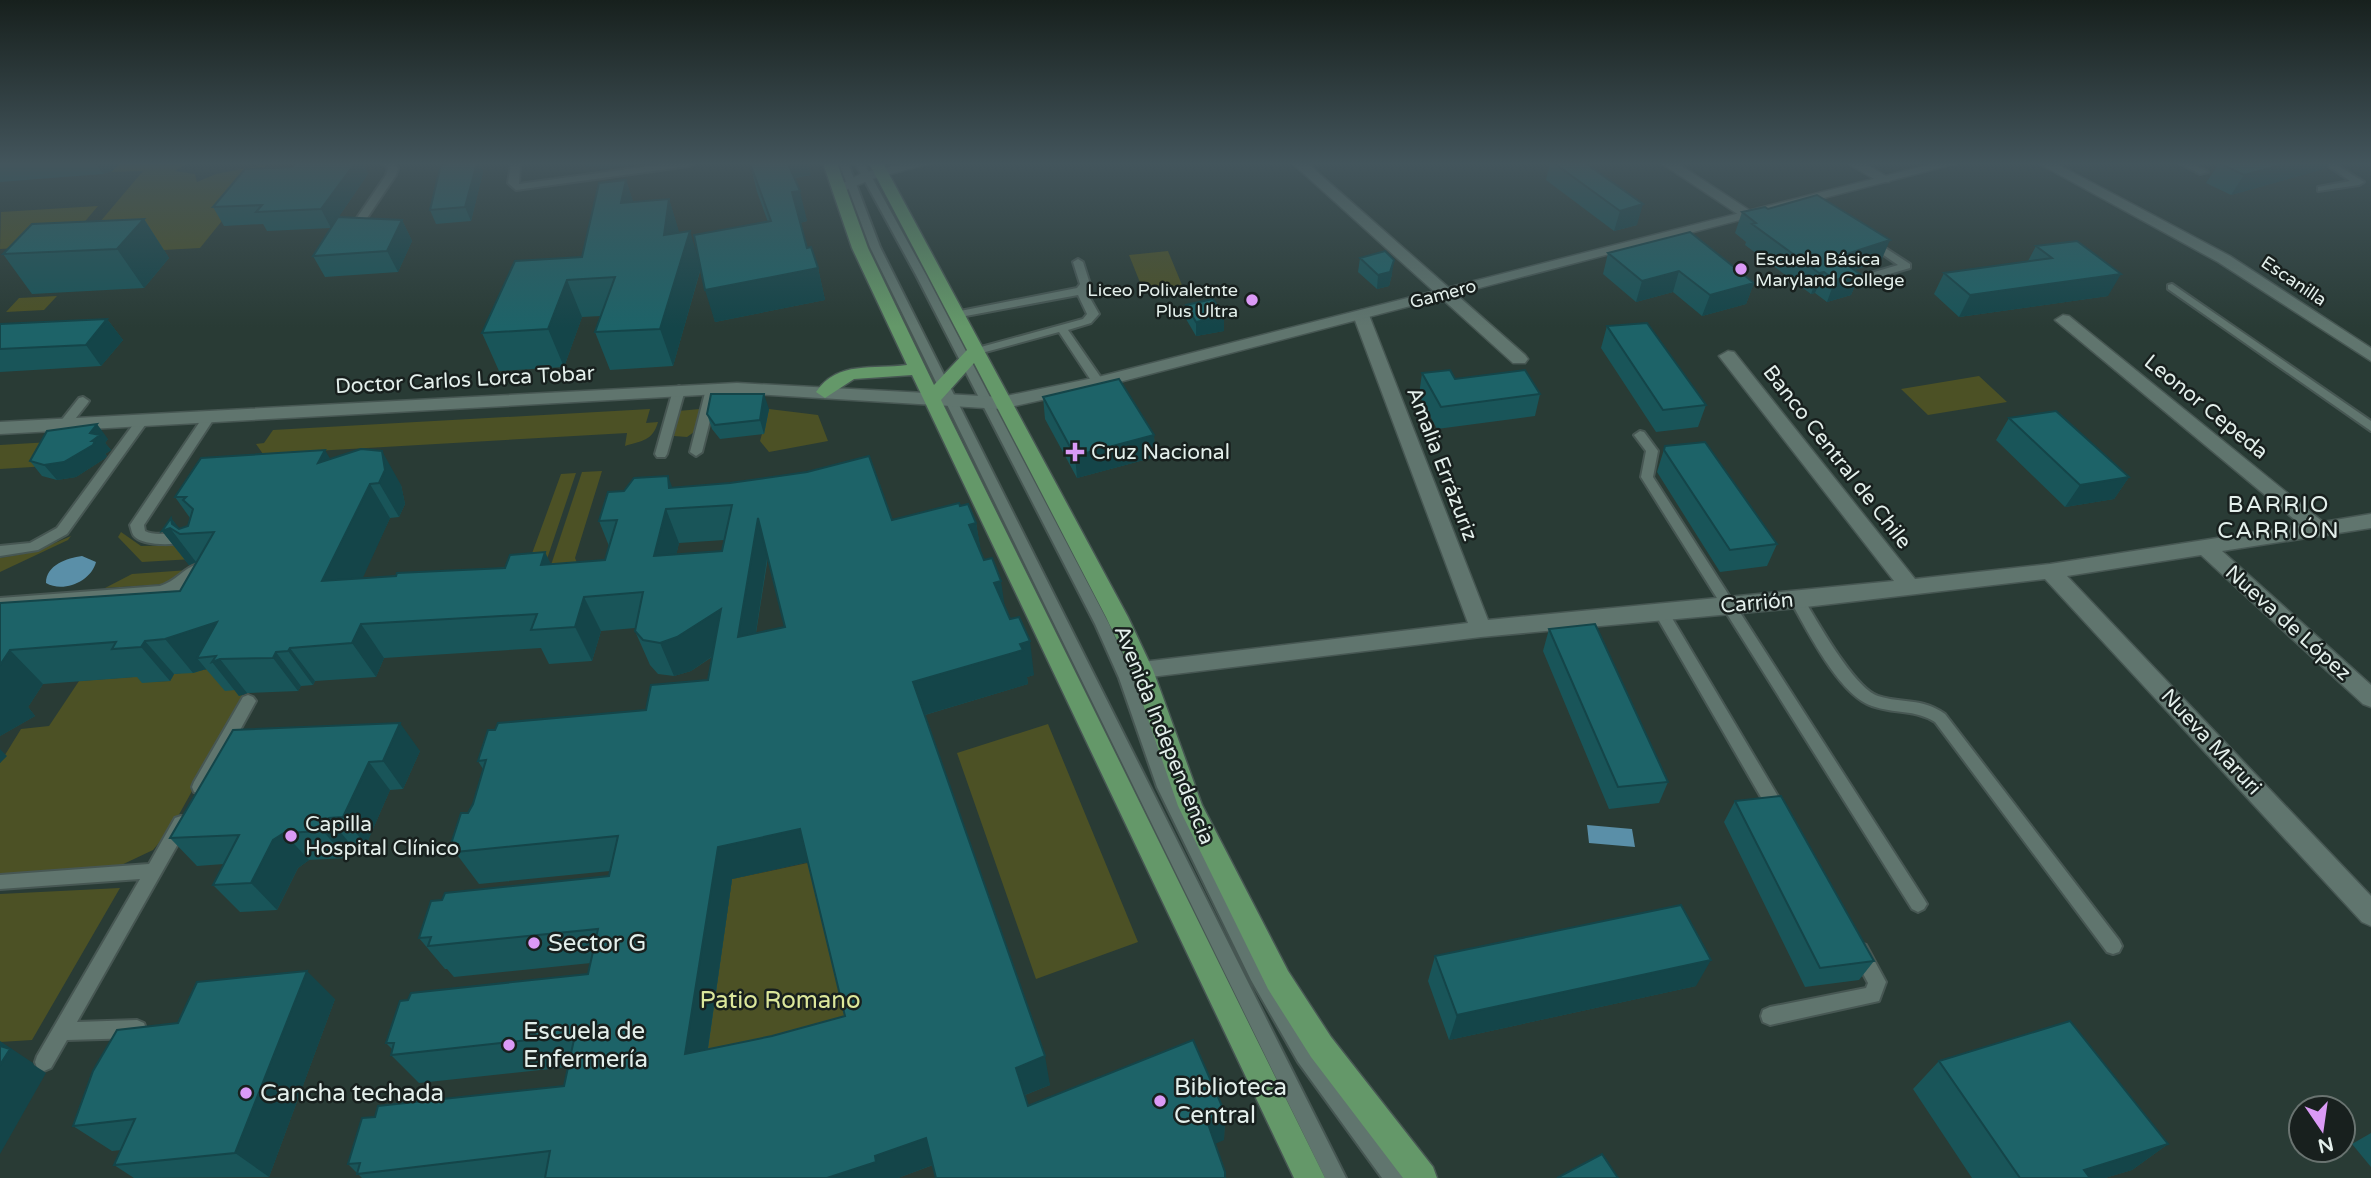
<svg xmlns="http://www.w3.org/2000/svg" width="2371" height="1178" viewBox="0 0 2371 1178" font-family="'Varela Round',sans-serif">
<rect width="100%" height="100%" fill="#293b35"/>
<!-- green -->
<path fill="#4c5125" d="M120,163H188L175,171L195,174L197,182L216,174L268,164L200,248L72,255L143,171L111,172Z
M98,206L65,245L0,249L1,212Z
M1168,251L1182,285L1143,290L1129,255Z
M57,296L44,310L6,312L19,298Z
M1979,376L2007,402L1928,415L1901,389Z
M650,409L646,423L658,422C653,441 641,441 625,446L627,433L263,454L256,444L264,443L273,430Z
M700,409L694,432L687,437L674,436L678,411Z
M769,409L818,415L828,441L769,452L760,441Z
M84,440L48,466L0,469V445Z
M602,471L575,558L578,565H551L582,472Z
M576,473L545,565L526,570L561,474Z
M121,532L141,546L190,545L193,559L142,562L118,537Z
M71,536L68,540L0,572V558L34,552Z
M189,570L166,584L105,588L132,574Z
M217,668L243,690L240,695L245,696L172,827L153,850L115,868L13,878L0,874V763L21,729L49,726L79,681L146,676L143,682L170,681L174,674Z
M1048,724L1138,942L1036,979L957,753Z
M812,862L857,1045L701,1096L732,879Z
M120,888L32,1040L0,1042V894Z"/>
<!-- water -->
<path fill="#5a8fa8" d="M82,556L96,562C91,582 63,593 46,583C46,565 67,558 82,556Z
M1587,825L1632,829L1635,847L1589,843Z"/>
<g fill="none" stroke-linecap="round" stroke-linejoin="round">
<defs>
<path id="service" d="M383,163H393L398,168L396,175L357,233H349L348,231L386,175L388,168Z
M511,163H520L519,184L672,163H694L689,166L516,190L508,183Z
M839,163H848L880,247L1346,1178H1325L870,247Z
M855,163H864L926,275L1109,624L1133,678L1173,787L1263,968L1312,1050L1401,1171L1404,1178H1382L1298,1062L1251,980L1157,787L1119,678L1095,624L916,275Z
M2179,163H2191L2208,172L2200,174Z
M2324,163H2334L2364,182L2359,185L2318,191V187L2350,181Z
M1870,238L1910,264V268L1865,281L1861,280V276L1898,265L1866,243L1865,241Z
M1078,259L1083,262L1090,284L1086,291L1099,314L1091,323L1068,330L1104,382L1102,385H1094L1059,332L978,354H970V350L1083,319L1087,314L1078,295L955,318L949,315L955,312L1077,288L1080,284L1073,262Z
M2172,284L2371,421V431L2168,289V285Z
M712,385L718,389L702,452L696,456L690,452L706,389Z
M679,386L685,390L667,454L665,457H657L655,454L673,390Z
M83,397L89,401L87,404L68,428H60L58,425L60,422L79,398Z
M209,413L215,417L144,525L145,531C160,539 181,527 194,538C185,546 143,547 134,536C132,534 131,528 130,525L205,414Z
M142,417L148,421L67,534L38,550L0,556V546L30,543L57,528L138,418Z
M1640,431L1644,432L1658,451L1653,477L1924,899L1927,904L1924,909L1918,912L1912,909L1641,477L1646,451L1634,435Z
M197,564L204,569L184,589L161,596L0,608V598L160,586C176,581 183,569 197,564Z
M1797,595L1802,596C1816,619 1854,688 1878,696C1903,704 1921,697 1945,714L2119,940L2122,946L2119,952L2113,954L2107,952L1935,722C1915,709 1894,714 1872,706C1839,695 1807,630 1790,600Z
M1661,607L1666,608L1785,808L1787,813L1785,818L1779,820L1773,818L1654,612Z
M248,695L253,697L256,701L206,792L200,794L194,792L192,787L194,782L243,697Z
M181,816L187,818L189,823L187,828L77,1022L137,1020L144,1023L146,1029L144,1035L137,1038L67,1040L51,1068L44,1071L37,1068L35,1062L37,1056L140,879L0,889V875L149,864L175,818Z
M1860,943L1866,945L1886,982L1879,1001L1770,1025L1763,1022L1761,1016L1763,1010L1770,1007L1866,988L1868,983L1851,951L1854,945Z"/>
<path id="minor" d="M1292,163H1307L1525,355L1528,359L1525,363H1513Z
M1661,163H1677L1755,214L1752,217H1742Z
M1847,163H1864L1891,179L1889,182H1879Z
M1361,310L1369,315L1488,620L1894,581L1722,360L1719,356L1728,351L1734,352L1915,579L2050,564L2301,525L2055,320L2063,315L2069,316L2323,522L2371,514V528L2222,551L2371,685V707L2363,704L2201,555L2067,576L2371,896V926L2362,922L2045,579L1797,608L1481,637L1142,678L1134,676L1131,670L1134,664L1142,662L1468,623L1353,315Z"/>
<path id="tertiary" d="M907,163H931L872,179L839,193L832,189L862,173Z
M2038,163H2055L2230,256L2371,348V361L2218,262Z"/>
<path id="secondary" d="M1936,163H1958L1104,386L1001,409L737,393L0,434V422L737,383L1001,397L1098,377Z"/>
<path id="primary" d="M823,163H837L868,248L934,385L967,350L869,163H883L1128,617L1153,670L1202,805L1288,971L1331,1037L1433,1167L1437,1178H1403L1311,1057L1268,989L1178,806L1131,670L1106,617L974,363L941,400L1325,1178H1294L912,375L854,379L825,398L816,392C838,360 873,370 907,365L852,248Z"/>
</defs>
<!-- service casing -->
<use href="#service" stroke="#475753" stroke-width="4"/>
<!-- minor casing -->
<use href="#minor" stroke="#475753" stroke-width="3"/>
<!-- tertiary casing -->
<use href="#tertiary" stroke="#475753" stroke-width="3"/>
<!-- secondary casing -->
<use href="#secondary" stroke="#475753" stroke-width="3"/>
<!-- primary casing -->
<use href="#primary" stroke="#475753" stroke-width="3"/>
<!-- service -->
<use href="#service" fill="#60756e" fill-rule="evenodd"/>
<!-- minor -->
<use href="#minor" fill="#60756e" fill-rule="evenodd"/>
<!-- tertiary -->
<use href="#tertiary" fill="#60756e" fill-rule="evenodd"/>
<!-- secondary -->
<use href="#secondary" fill="#60756e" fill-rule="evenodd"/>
<!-- primary -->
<use href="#primary" fill="#649869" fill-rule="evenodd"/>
</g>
<!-- wall -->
<path fill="#195559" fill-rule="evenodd" d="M0,163H120L112,171L103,174L0,182Z
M355,163H363L368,174L331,228L267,231L263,224L224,226L213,207L292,167Z
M428,163H443L442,164L452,163H479L483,172L471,221L436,224L430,210L441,165Z
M750,163L811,175L795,178L807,221L800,223L807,248L818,268L825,300L715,322L701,268L673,366L610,370L595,332L601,316L582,317L564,367L499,371L482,333L582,257L626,180L633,202L669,199L679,233L699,261L768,222L757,192Z
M1550,163H1585L1637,225L1614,231L1546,180Z
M2219,163L2327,168L2231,195L2206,183Z
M1768,209L1881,261L1854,270L1860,274L1851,295L1827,302L1815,293L1811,294L1745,245L1746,242L1735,233L1742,212Z
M144,219L169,258L144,288L32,294L3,254Z
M402,220L412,241L398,272L325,277L313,256Z
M2036,246L2108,296L1959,317L1934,294L1944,273L2028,261Z
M1608,253L1754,283L1746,304L1702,316L1673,292L1636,302L1603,274Z
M1360,258L1392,274L1389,286L1377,289L1358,272Z
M1186,305L1224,316V331L1196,336L1186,319Z
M107,319L123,340L101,366L0,372V324Z
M1607,326L1706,405L1698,427L1656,432L1601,348Z
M1422,373L1540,394L1535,416L1437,429L1419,395Z
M1043,397L1154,435L1155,457L1077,478L1045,419Z
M769,409L764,434L720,439L712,429L707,414Z
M2009,418L2129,477L2114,499L2065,507L1996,440Z
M108,439L105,443L111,450L105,454L107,456L104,459L76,477L57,480L42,476L30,461Z
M1665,446L1777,544L1767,566L1720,572L1657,472Z
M330,459L401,485L405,504L399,517L390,518L362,578L605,560L609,546L599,521L673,488L892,520L960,506L976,523L981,553L1034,675L1027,677L1028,684L925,715L1050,1085L1025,1095L1028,1106L1225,1113L1224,1140L933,1165L898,1178H362L348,1164L564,1086L568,1067L419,1083L391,1055L392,1049L386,1043L588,974L591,963L454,977L447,969H445L419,938L609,876L610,871L479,884L455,852L456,850L451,844L473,804L483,769L478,761L646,710L708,680L712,657L691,671L674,676L658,674L650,665L635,631V628L601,631L592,661L549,664L541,648L384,658L376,677L315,681L313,685L301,686L298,691L247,693L239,696L235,690L225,691L206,669L193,673L174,674L170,681L142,683L137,677L43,684L28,707L35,716L0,736V603L180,591L197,562L189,565L162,531L171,518L179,529L188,526L190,518L175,497ZM724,540L722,551L676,555L679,543ZM768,557L785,627L756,633ZM808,862L845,1016L772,1036L708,1049L732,879Z
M1549,629L1668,782L1659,803L1609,809L1543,651Z
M233,730L420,751L403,789L390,790L366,845L352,846L346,858L309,860L298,868L277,910L240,912L213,885L224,864L197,866L170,838Z
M1735,801L1874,961L1859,980L1805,987L1724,822Z
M1435,956L1696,986L1449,1040L1428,981Z
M335,999L269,1177L134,1178L114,1165L121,1150L112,1151L73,1126L178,1023Z
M1939,1061L2168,1144L2132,1170L2105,1178H1972L1913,1089Z
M2371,1133V1167L2352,1144Z"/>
<!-- shaded-wall -->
<path fill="#144549" d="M95,163H120L112,171L103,174Z
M355,163H363L368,174L331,228L321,209Z
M477,163H479L483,172L471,221L465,207Z
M586,163H643L599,170L598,166L587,167Z
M786,163H808L811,175L790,178Z
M2288,163H2330L2327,168L2231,195L2244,175Z
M626,180L638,216L621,203Z
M800,191L807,221L799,223L792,192Z
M669,199L680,235H664Z
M1643,204L1637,225L1614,231L1620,211Z
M144,219L169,258L144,288L117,249Z
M402,220L412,241L398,272L387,251Z
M690,231L701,267L673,366L660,329Z
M1890,240L1881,261L1851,271L1860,274L1851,295L1827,302L1835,280L1840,256Z
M1394,260L1392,274L1389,286L1377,289L1378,275Z
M818,268L825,300L715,322L705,290Z
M1679,271L1673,292L1636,302L1642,281Z
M1824,272L1815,293L1811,294L1819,273Z
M2121,274L2108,296L1959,317L1970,295Z
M567,280L582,317L564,367L548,329Z
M1754,283L1746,304L1702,316L1710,295Z
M1224,316V331L1196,336V322Z
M107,319L123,340L101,366L86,345Z
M764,394L769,409L764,434L760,420Z
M97,424L108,439L105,443L111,450L105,454L107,456L104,459L76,477L57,480L44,465L90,433Z
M1154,435L1155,457L1077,478L1075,456Z
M325,450L345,484L318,463Z
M382,451L401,485L405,504L399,517L379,483Z
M668,476L680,508L669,488Z
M2129,477L2114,499L2065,507L2080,485Z
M370,484L390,518L346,615L322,581Z
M666,509L679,543L668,590L654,556Z
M171,518L184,534L172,524Z
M758,518L768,552L750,671L738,637Z
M976,523L982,557L969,525Z
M170,528L196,562L189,565L162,531Z
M545,552L562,586L541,565Z
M1001,581L1006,615L994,583Z
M584,597L601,631L592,661L575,627Z
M721,609L733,642L691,671L674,676L660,643Z
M217,622L220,659L247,693L239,696L212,662L216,656L197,658L206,669L193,673L165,639Z
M361,624L384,658L376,677L352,643Z
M145,641L174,674L170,681L141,647Z
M1030,641L1034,675L1027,677L1028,684L921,716L913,682Z
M290,648L315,681L313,685L288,651Z
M10,650L43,684L28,707L35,716L0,736V665Z
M276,652L301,686L298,691L273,658Z
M400,723L420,751L403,789L383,761Z
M0,749L7,756L0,763Z
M369,762L390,790L366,845L343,817Z
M329,818L352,846L346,858L323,831Z
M800,829L812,861L732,879L703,1082L685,1054L718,847Z
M284,833L309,860L298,868L277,910L251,883L273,840Z
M1711,960L1696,986L1449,1040L1457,1015Z
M307,971L335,999L269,1177L235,1153Z
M0,1041L33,1063L34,1065L46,1073L0,1154Z
M1045,1056L1050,1085L1022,1096L1016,1068Z
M1225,1113L1224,1140L1206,1148L1207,1121Z
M926,1138L935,1164L898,1178H827L875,1156Z
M2168,1144L2132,1170L2105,1178H2073L2084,1170Z"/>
<!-- building -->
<path fill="#1d6368" stroke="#144549" stroke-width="2" fill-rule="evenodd" d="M295,163H355L321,209L256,212L262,205L213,207L245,169L292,167Z
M452,163H477L465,207L430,210L441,164Z
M750,163H788L800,191L792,192L807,248L811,247L818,268L705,290L694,235L771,221Z
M1554,163H1585L1643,204L1620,211Z
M2219,163H2288L2244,175Z
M626,180L621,203L669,199L664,235L690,231L660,329L595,332L615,277L567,280L548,329L482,333L515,261L582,257L599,183Z
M1817,195L1890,240L1840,256L1854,266L1850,267L1860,274L1835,280L1824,272L1819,273L1752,224L1756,223L1742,212L1765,207L1768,209Z
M338,217L402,220L387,251L313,256Z
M144,219L117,249L3,254L32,224Z
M1690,232L1754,283L1710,295L1679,271L1642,281L1608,253Z
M2077,241L2121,274L1970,295L1944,273L2052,258L2036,246Z
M1385,251L1394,260L1390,272L1378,275L1360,258Z
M1213,299L1224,316L1196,322L1186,305Z
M107,319L86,345L0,349V324Z
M1647,323L1706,405L1663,410L1607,326Z
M1450,370L1455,379L1525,370L1540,394L1441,407L1422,373Z
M1119,379L1154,435L1075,456L1043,397Z
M711,394H764L760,420L715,425L707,414Z
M2056,411L2129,477L2080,485L2009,418Z
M97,424L90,433L100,435L92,441H95L93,445L64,462L44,465L30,461L47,431Z
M1705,442L1777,544L1730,550L1664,450L1665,446Z
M361,449L382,451L385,470L379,483L370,484L322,581L396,576L397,573L505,568L510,555L545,552L541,565L605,560L617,520L599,521L608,492L624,491L634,478L668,476L669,488L730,483L807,472L869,456L892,520L959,503L960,506L968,504L976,523L969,525L984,560L992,558L1001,581L994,583L1010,619L1019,617L1030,641L1020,644L1023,650L913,682L1045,1056L1016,1068L1028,1106L1193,1040L1225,1113L1207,1121L1225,1172V1178H936L926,1138L875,1156L876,1162L827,1178H545L550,1151L357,1174L360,1163L348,1164L362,1118L375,1117L378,1106L564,1086L575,1035L391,1055L394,1043H386L400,1001L408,1000L411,993L588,974L598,929L428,946L431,937L419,938L431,901L442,900L445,893L609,876L618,836L455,852L458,844H451L461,813H468L473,804L486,760L478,761L488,730H495L498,723L646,710L651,685L708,680L721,609L677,637L660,643L643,640L635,631L643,592L584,597L575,627L531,630L537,614L361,624L352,643L290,648L288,651L276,652L273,658L220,659L212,662L216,656L197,658L217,622L165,639L145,641L141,647L112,649L116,642L10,650L0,665V603L180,591L214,532L180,534L170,528L162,531L171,518L172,524L179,529L188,526L193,509L183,500L186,497H175L201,458L325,450L318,463ZM732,505L722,551L654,556L666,509ZM758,518L785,627L738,637ZM800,829L845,1016L772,1036L685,1054L718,847Z
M1595,624L1668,782L1618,787L1549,629Z
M400,723L383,761L369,762L343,817L329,818L323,831L284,833L273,840L251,883L213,885L239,835L170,838L233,730Z
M1781,796L1874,961L1820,968L1735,801Z
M1681,905L1711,960L1457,1015L1435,956Z
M307,971L235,1153L114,1165L135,1119L73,1126L93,1071L117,1030L178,1023L197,982Z
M2070,1021L2168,1144L2084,1170L2090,1178H2020L1939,1061Z
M0,1046L10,1049L0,1065Z
M1602,1154L1618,1178H1557Z"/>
<!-- sky -->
<linearGradient id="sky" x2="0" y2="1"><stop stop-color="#17201d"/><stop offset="0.5" stop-color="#43555c"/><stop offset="1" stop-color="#43555c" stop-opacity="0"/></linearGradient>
<rect width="2371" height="327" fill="url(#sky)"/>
<!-- markers -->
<g fill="#db9af6" stroke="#18201e" stroke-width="2.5">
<circle cx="1741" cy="269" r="7"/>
<circle cx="1252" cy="300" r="7"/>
<path d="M1071.5 441.5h7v7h7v7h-7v7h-7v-7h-7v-7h7z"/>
<circle cx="291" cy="836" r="7"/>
<circle cx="534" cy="943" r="7"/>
<circle cx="509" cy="1045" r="7"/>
<circle cx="246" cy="1093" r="7"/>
<circle cx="1160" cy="1101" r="7"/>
</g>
<g text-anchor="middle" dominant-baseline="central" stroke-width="5" stroke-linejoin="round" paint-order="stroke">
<!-- far-poi labels -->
<g font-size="18" fill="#e3efeb" stroke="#18201e" text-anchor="start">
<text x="1755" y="259">Escuela Básica<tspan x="1755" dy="21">Maryland College</tspan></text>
<text x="1238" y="290" text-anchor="end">Liceo Polivaletnte<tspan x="1238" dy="21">Plus Ultra</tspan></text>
</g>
<!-- far-street labels -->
<g font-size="18" fill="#e3efeb" stroke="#18201e">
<text transform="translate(2294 281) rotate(34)">Escanilla</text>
<text transform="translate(1443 294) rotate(-15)">Gamero</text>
</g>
<!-- street labels -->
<g font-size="21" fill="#e3efeb" stroke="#18201e">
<text transform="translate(465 380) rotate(-3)">Doctor Carlos Lorca Tobar</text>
<text transform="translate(2206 407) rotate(39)">Leonor Cepeda</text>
<text transform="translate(1837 457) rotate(52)">Banco Central de Chile</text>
<text transform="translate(1442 464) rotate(69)">Amalia Errázuriz</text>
<text transform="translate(1757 603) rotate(-5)">Carrión</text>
<text transform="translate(2288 623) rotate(42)">Nueva de López</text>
<text transform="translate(1164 735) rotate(68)">Avenida Independencia</text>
<text transform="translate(2211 742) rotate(47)">Nueva Maruri</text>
</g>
<!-- poi labels -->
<g font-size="21" fill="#e3efeb" stroke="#18201e" text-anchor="start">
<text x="1091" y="452">Cruz Nacional</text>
<text x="305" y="824">Capilla<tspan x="305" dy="24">Hospital Clínico</tspan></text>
</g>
<!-- neighbourhood labels -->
<g font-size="23" letter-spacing="2" fill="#e3efeb" stroke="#18201e">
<text x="2279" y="505">BARRIO<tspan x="2279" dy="26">CARRIÓN</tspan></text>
</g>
<!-- near-poi labels -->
<g font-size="24" fill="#e3efeb" stroke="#18201e" text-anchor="start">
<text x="548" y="943">Sector G</text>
<text x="523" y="1031">Escuela de<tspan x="523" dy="28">Enfermería</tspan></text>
<text x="1174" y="1087">Biblioteca<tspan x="1174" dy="28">Central</tspan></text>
<text x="260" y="1093">Cancha techada</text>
</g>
<!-- near-park labels -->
<g font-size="24" fill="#dce79b" stroke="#18201e">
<text x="780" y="1000">Patio Romano</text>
</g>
</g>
<!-- north arrow -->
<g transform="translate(2322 1129) rotate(167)"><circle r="33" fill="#18201e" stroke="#697370" stroke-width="2"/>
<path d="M0-5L12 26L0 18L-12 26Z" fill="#db9af6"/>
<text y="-10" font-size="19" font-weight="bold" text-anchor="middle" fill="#e3efeb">N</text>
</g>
</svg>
